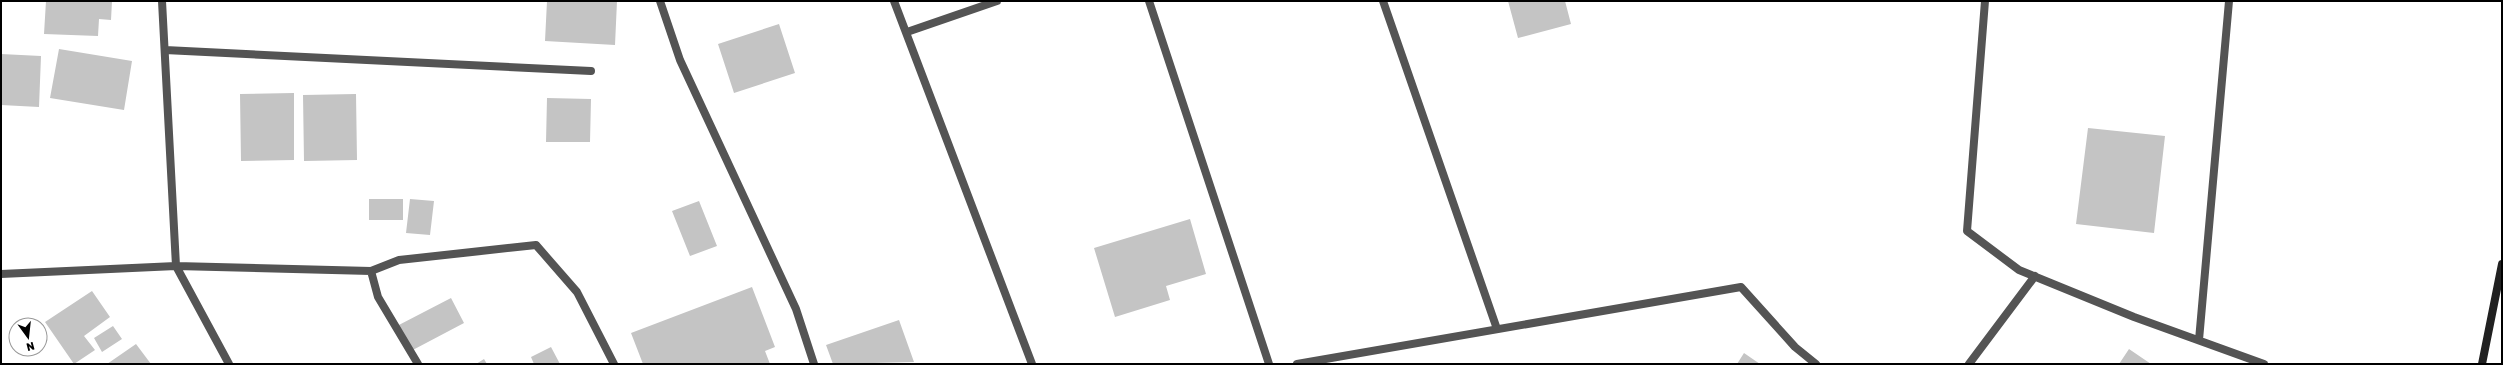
<svg xmlns="http://www.w3.org/2000/svg" width="2503" height="365" viewBox="0 0 2503 365" font-family="Rubik,sans-serif">
<rect width="100%" height="100%" fill="#fff"/>
<!-- building -->
<path fill="#c4c4c4" d="M46,1H112L111,20L99,19L98,36L44,34Z
M547,1H617L615,45L545,41Z
M1508,1H1565L1571,24L1518,38Z
M779,24L795,73L734,93L718,44Z
M59,49L132,61L124,110L50,98Z
M1,54L41,56L39,107L1,105Z
M294,93V160L241,161L240,94Z
M356,94L357,160L304,161L303,95Z
M547,98L591,99L590,142H546Z
M2088,128L2165,136L2154,233L2076,224Z
M369,199H403V220H369Z
M410,199L434,201L430,235L406,233Z
M699,201L717,246L690,256L672,211Z
M1190,219L1206,274L1166,286L1170,300L1115,317L1094,248Z
M752,287L775,347L765,351L770,364H643L631,333Z
M92,291L110,317L84,336L95,350L74,364L45,322Z
M451,298L464,323L409,352L395,327Z
M899,320L914,362L833,364L826,345Z
M113,326L122,339L102,352L94,338Z
M136,344L151,364H107Z
M551,347L560,364H534L531,357Z
M2129,349L2151,364H2119Z
M1744,353L1760,364H1737Z
M484,359L487,364H476Z"/>
<g fill="none" stroke-linecap="round" stroke-linejoin="round">
<!-- lane -->
<path stroke="#545454" stroke-width="8" d="M1149,1L1269,364
M1383,1L1497,329
M907,32L997,1"/>
<!-- street -->
<path stroke="#545454" stroke-width="8" d="M660,1L680,60L796,309L814,364
M894,1L1032,364
M1985,1L1967,231L2019,270L2134,317L2264,364
M165,50L591,71
M371,271L378,297L418,364
M1,274L176,266L162,1
M2199,340L2229,1
M229,364L176,266L371,271L399,260L536,245L577,292L614,364
M1297,364L1741,287L1795,347L1816,364
M1969,364L2035,276"/>
<!-- secondary -->
<path stroke="#212121" stroke-width="8" d="M2482,364L2502,264"/>
</g>
<!-- border -->
<rect width="2503" height="365" fill="none" stroke="#000000" stroke-width="4"/>
<!-- north arrow -->
<g transform="translate(28 337) rotate(165)"><circle r="19" fill="#ffffff" stroke="#999999"/>
<path d="M0-3L7 15L0 10L-7 15Z" fill="#000000"/>
<text y="-6" font-size="11" font-weight="bold" text-anchor="middle" fill="#000000">N</text>
</g>
</svg>
